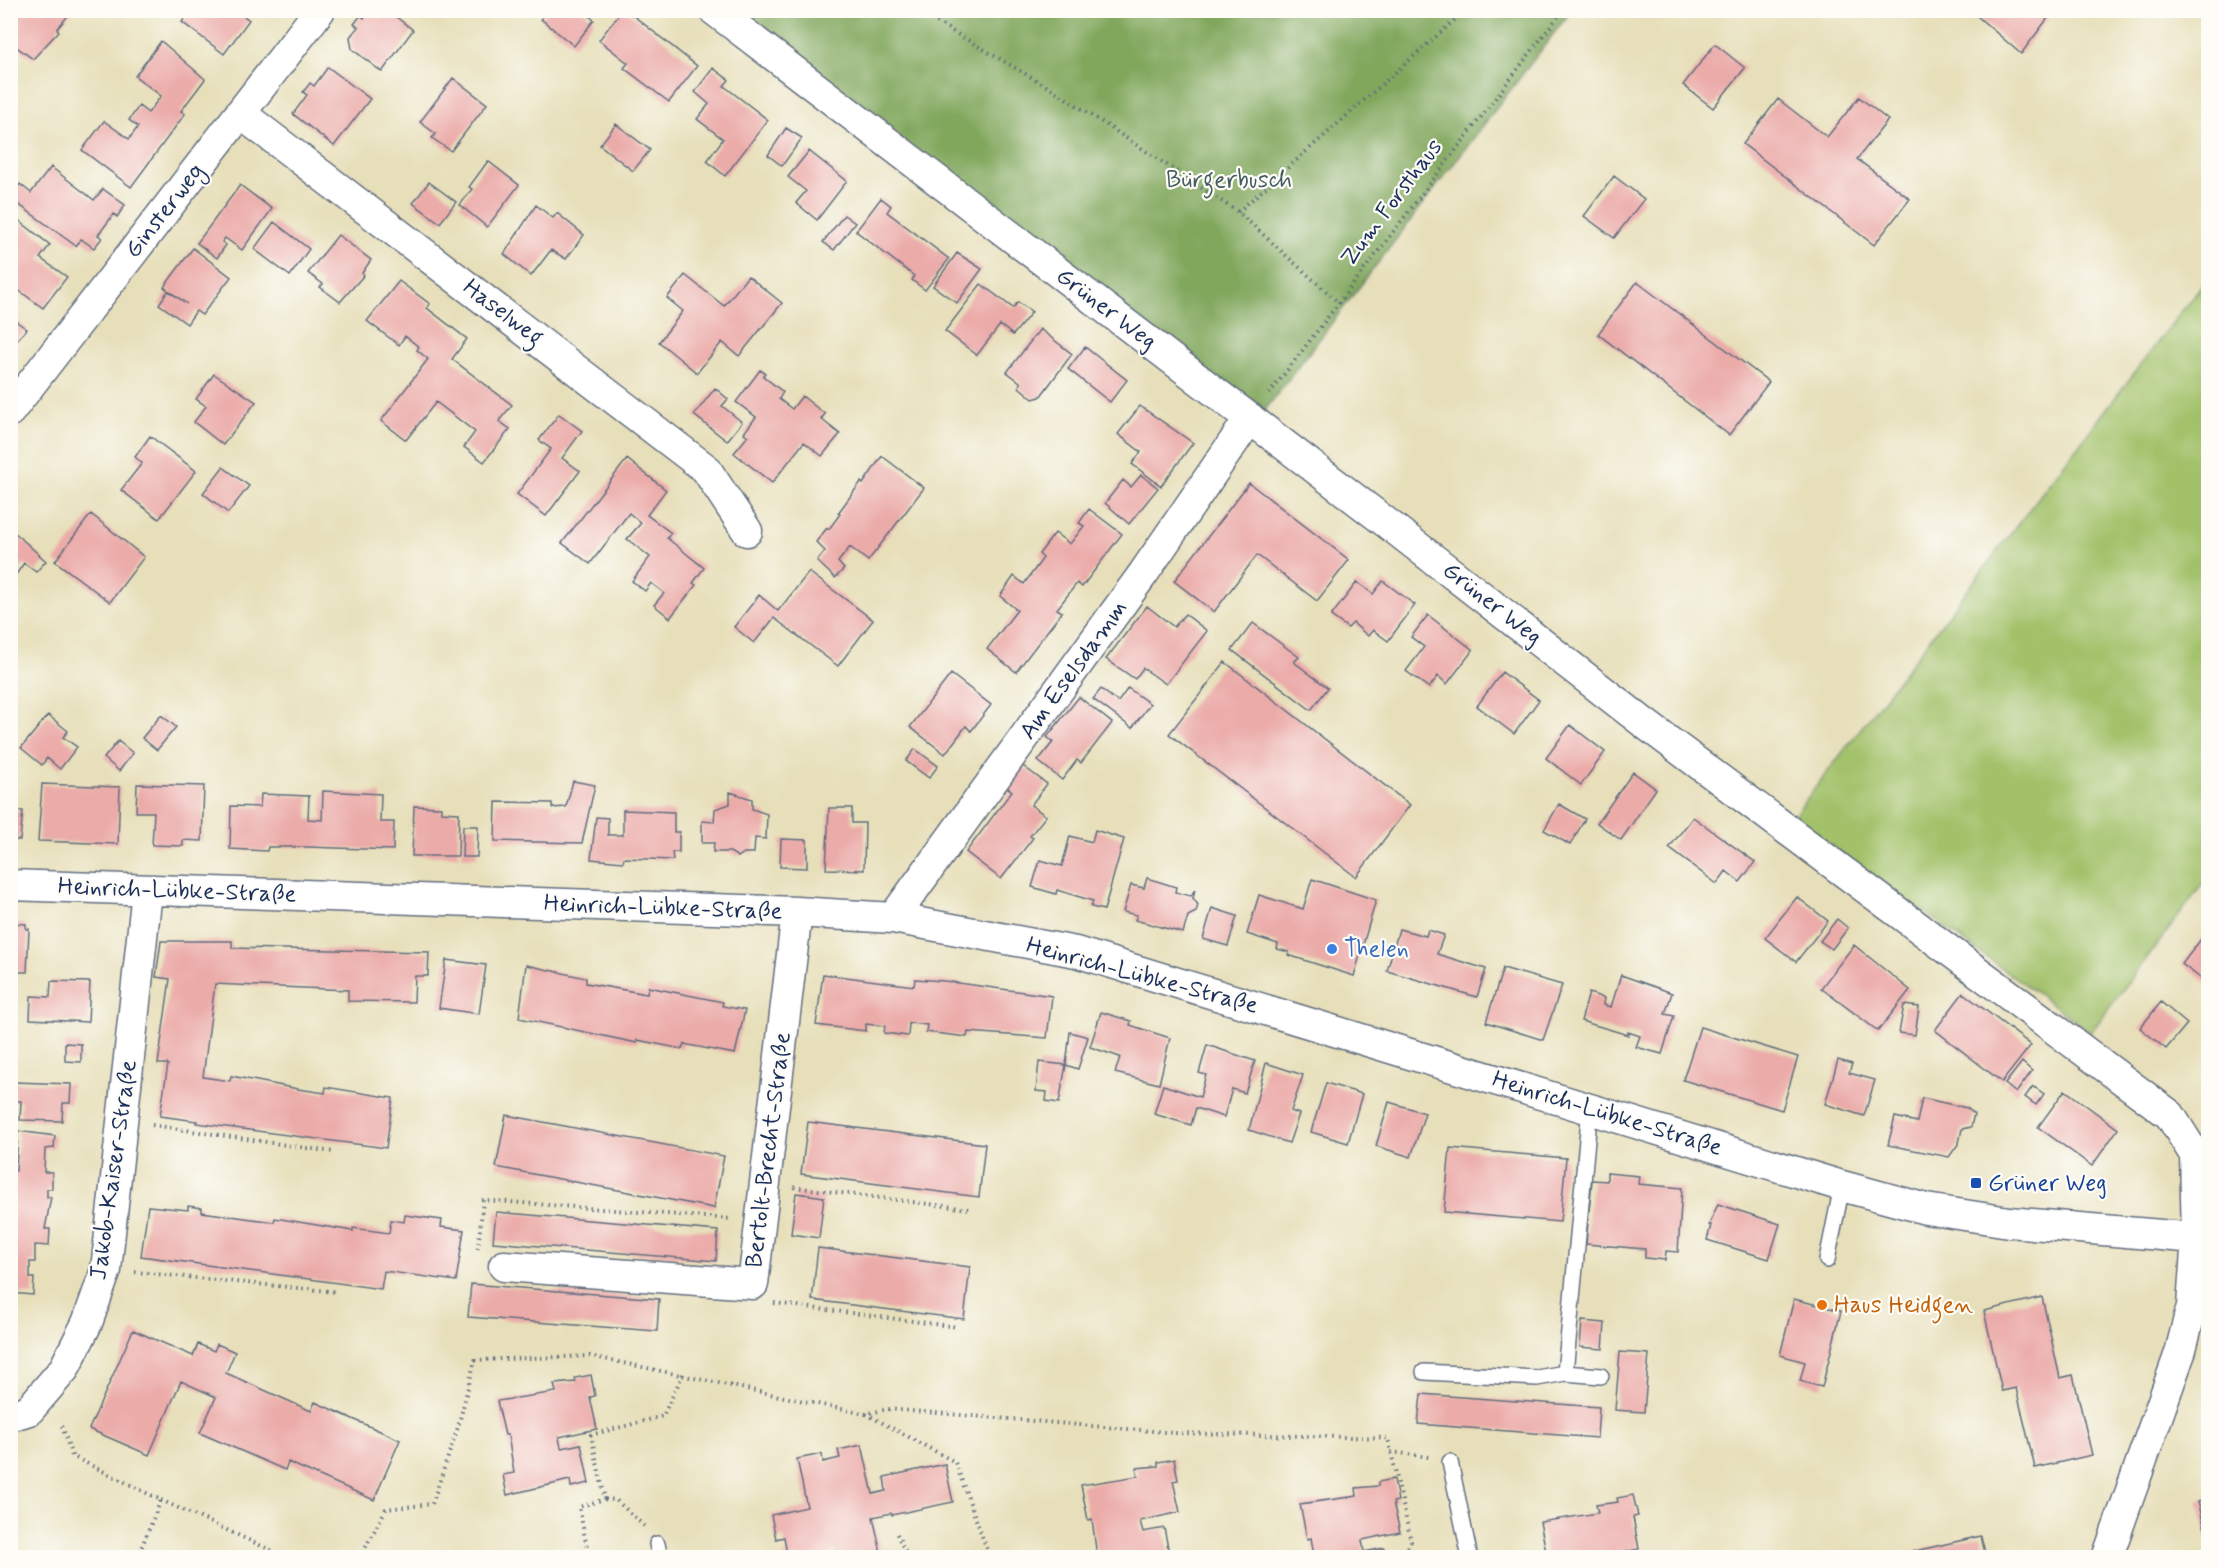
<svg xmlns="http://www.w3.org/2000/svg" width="2219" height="1568" viewBox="0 0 2219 1568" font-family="Mynerve,sans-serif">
<rect width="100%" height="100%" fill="#fdfcf7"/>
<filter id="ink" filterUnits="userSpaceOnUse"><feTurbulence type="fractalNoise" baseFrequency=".0167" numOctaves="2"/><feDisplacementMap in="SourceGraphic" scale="12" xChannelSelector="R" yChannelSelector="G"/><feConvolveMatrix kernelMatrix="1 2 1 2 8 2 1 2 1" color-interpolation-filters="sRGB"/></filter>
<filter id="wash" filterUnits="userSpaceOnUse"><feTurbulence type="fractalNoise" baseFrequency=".008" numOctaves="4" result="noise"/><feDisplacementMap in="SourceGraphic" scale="24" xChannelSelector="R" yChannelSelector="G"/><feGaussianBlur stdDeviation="1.35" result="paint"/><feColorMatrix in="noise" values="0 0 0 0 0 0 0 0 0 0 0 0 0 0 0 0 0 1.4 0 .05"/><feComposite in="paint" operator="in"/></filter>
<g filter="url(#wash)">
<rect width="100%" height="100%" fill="#e7dfba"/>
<!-- green -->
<path fill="#a2c169" stroke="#5e7864" stroke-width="1.5" d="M2208,277V877L2091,1032L1792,818Z"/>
<!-- forest -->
<path fill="#81a75d" stroke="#4e6b5e" stroke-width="1.5" d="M732,11H1571L1259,418Z"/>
<g id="blocks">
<!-- building -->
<path fill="#ebaba9" d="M10,10H75L71,12L57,29L59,31L33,59L10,42Z
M191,10H236L249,20L224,54L182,22Z
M370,10H387L413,30L382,72L352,49L350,37L358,27L354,24L361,15L364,18Z
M543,10H582L594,20L574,46L541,19L546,12Z
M622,10H626L697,66L669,102L624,68L628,63L599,40Z
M1970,10H2054L2021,54Z
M161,41L205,79L181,111L185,114L131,187L82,150L104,121L129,139L138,127L129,120L139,106L148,113L161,96L135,76Z
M1715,44L1745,68L1713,108L1683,85Z
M328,67L370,99L334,146L293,114L307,95L303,92L310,83L314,86Z
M713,68L729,80L724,86L768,120L725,176L707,161L723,139L697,119L709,104L695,92Z
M453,78L487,104L451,151L432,138L436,134L420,122Z
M1859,97L1888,120L1857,159L1910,199L1874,245L1743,144L1778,99L1827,137Z
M616,124L650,150L633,171L600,145Z
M786,128L802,138L782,166L768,155Z
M809,151L847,181L817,220L796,203L806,191L788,177Z
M488,161L519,185L487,227L460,205L472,189L469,187Z
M51,167L94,200L103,189L125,205L117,217L114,214L98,235L102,238L94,248L81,239L76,246L10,198L20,184L31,193Z
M1614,176L1644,199L1614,238L1584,216Z
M429,182L456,202L440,223L413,203Z
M240,185L272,209L242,250L225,238L222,242L226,245L217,258L197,243Z
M881,198L891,206L887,212L949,259L925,290L912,280L914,276L856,231Z
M536,205L553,218L557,213L584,235L566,259L551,250L531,276L504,254Z
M844,215L855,223L834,250L823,242Z
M17,219L50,245L40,258L67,277L43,308L10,284V227Z
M274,222L309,249L290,276L254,249Z
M338,235L371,260L362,273L364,275L340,302L320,287L323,284L308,273Z
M193,248L231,277L202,315L196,311L187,324L159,304L168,291L187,304L164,287Z
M957,253L982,269L957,303L933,286Z
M685,275L724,306L748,276L782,303L739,356L722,342L697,373L659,342L683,311L667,298Z
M399,281L430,304L427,308L467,339L452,359L512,405L499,421L510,429L484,462L464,447L475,432L436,402L406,440L381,421L428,359L417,350L419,347L405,336L399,345L367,321Z
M1637,282L1769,382L1729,435L1598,334Z
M981,284L1013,308L1018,302L1032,312L1013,335L1000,325L977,355L945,331Z
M10,317L27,329L10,347Z
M1040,329L1072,354L1040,397L1033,399L1019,387L1020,382L1007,372Z
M1085,347L1127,380L1110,402L1068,369Z
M760,370L765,373L763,376L783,392L779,399L792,409L802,396L825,414L821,419L840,434L822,456L804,442L772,483L734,453L748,436L744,433L756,417L736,402Z
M214,374L256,402L223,445L194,422L206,406L196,399Z
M715,388L728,399L722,406L742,422L727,441L694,415Z
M1140,406L1193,443L1161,486L1132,464L1141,452L1118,434Z
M559,414L582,431L562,458L580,471L546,516L517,494L551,449L539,440Z
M150,436L196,471L159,519L121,490L142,463L135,457Z
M882,456L924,488L868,561L850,547L838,562L844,569L835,578L817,561L825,551L816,542L827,528L829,529L840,514L838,513L861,482L863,484Z
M627,459L666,490L647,515L671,533L667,538L704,568L693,583L696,585L670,618L654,605L664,593L651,583L645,591L632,581L650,557L627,539L641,523L629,513L590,564L562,543Z
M223,467L249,486L228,513L203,493Z
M1141,475L1158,488L1129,524L1105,503L1123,480L1131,487Z
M1249,483L1349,560L1317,601L1257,555L1214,612L1174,581Z
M1089,509L1122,534L1082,587L1077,583L1057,609L1062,612L1016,672L987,649L1017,610L1000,596L1014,576L1024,584L1043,558L1039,554L1055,533L1070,544L1084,526L1079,523Z
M91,514L144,557L110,602L55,561Z
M13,531L46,561L36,572L24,563L10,583V535Z
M809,572L873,620L838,666L774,618L754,643L734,627L759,595L778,611Z
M1383,581L1415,605L1388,641L1373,630L1368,636L1353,623L1348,628L1331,616L1357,582L1373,594Z
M1147,606L1174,627L1185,614L1207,631L1166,684L1143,668L1135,679L1106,659Z
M1428,615L1473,650L1447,684L1438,676L1429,688L1406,671L1424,647L1411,637Z
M1253,623L1299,657L1294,662L1328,688L1311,710L1232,650Z
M1225,662L1410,805L1356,877L1169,734Z
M1502,672L1539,700L1514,734L1477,706Z
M951,674L991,705L971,731L966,726L945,754L910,727Z
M1128,688L1150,704L1132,728L1093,699L1101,689L1118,702Z
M1079,697L1112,723L1081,763L1077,760L1062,780L1038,761L1053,742L1047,737Z
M48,715L68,731L63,737L77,747L60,769L47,758L42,765L21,748Z
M161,715L176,727L157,750L142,738Z
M1570,725L1605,752L1581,785L1546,758Z
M118,741L133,753L119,771L104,758Z
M915,749L938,766L929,778L906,761Z
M1023,766L1047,784L1031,805L1046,816L1030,836L1033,838L1001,879L966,852L1012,791L1007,787Z
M1633,772L1656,789L1621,840L1597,823Z
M573,781L595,785L582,843L495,841L496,802L552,803V808L566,807Z
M42,784L120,787L118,844L38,841Z
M137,784L204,786L202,841L183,840V846L152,845L154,812H136Z
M323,791L381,794L380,822H394L393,850L307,847H268L267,851L230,849L231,806L260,807L261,794L309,796L308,819L322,820Z
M730,792L752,799V809L767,814L766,839L755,838L754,853H744L738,857L730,852H713L714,843H702V821L714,822L715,809L730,804Z
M1559,804L1585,819L1570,845L1544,830Z
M414,806L441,807V812L459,813L458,856H412Z
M829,808H852V823H865L864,870L826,869Z
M623,810L674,812V832H679V852H672L673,860L624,858L623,862L591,859L596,817L608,818V835H623Z
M10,811H23L20,840H10Z
M1693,817L1755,862L1740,882L1726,871L1717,884L1669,848Z
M463,826H478L477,857H462Z
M1095,830L1124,839L1104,910L1091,907L1093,901L1057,890L1056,894L1032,887L1040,860L1062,866L1070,836L1092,842Z
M781,839L807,840V868L780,867Z
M1147,878L1176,887L1175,892L1191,896L1195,889L1193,898L1198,905L1196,912L1188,916L1183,933L1135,920L1137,915L1123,912L1131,885L1144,888Z
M1312,879L1376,900L1354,976L1288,955L1289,952L1277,949L1278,944L1247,934L1259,895L1303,909Z
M1797,897L1828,921L1796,962L1765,938Z
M1212,908L1237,916L1228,946L1203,939Z
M1837,919L1848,928L1832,949L1820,941Z
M11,923L26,924V929H29L27,972H10Z
M1399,929L1426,936L1428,930L1444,935L1437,954L1486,969L1477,997L1387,971Z
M2208,930V984L2182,964Z
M161,941H232V948L429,952L428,976H415L414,1002L348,1001V990L215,984L203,1077L230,1081L231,1076L298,1089L325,1093L326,1087L393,1098L386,1148L196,1123L197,1121L160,1116L168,1064H158L170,979L156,977Z
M1854,945L1910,990L1878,1031L1821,988Z
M446,960L486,965L479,1014L439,1008Z
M526,965L586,978V983L647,994L648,987L723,1002L722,1006L745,1010L735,1054L684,1044L682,1049L637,1040V1043L519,1018Z
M1503,968L1562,985L1543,1040L1486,1022Z
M823,974L914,986L915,979L944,981L1052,996L1047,1038L968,1032L967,1037L926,1032L927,1025L909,1023L908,1036L884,1033L885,1026L866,1024V1031L816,1025Z
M1621,975L1672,993L1665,1014L1674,1016L1662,1054L1636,1047L1640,1036L1628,1032V1035L1581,1021L1589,993L1604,998L1603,1005L1611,1007Z
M51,981L90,982L88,1022L30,1019L31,996L50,997Z
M1963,993L2031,1045L2002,1082L1935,1030Z
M2161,1002L2187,1024L2166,1049L2140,1028Z
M1904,1005L1919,1007L1915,1035L1899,1033Z
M1101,1012L1131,1021L1130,1025L1170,1038L1159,1084L1115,1073L1120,1057L1090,1047Z
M1700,1027L1798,1057L1782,1110L1683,1080Z
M1070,1032L1088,1037L1078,1069L1066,1065Z
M65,1043L81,1044V1062L65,1061Z
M1207,1045L1255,1061L1245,1093L1232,1089L1224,1117L1196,1108L1191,1125L1154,1114L1163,1085L1200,1097L1206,1075L1199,1073Z
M1838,1060L1852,1064L1849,1073L1875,1080L1864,1116L1825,1104Z
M1039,1062L1066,1065L1059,1103L1046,1101L1047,1092L1036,1091Z
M2022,1062L2032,1071L2016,1093L2005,1084Z
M1266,1063L1303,1075L1291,1111L1299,1114L1289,1143L1249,1130Z
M14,1082L71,1084L70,1103H63L62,1121L20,1120L21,1101H14Z
M1326,1083L1362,1094L1348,1143L1311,1132Z
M2033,1086L2044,1094L2036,1105L2025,1097Z
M2065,1090L2118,1129L2092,1166L2038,1127Z
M1922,1098L1967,1108L1974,1114L1971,1127L1962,1129L1959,1143L1949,1157L1888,1145L1895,1117L1917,1122Z
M1389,1102L1425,1113L1411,1157L1376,1146Z
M506,1115L724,1156L714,1208L496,1167Z
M808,1122L985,1144L979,1197L801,1174Z
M18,1131L55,1136L54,1148L45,1149L44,1172H52V1189H47V1197H51L45,1229H50L49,1246L35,1245V1262H30V1278H34L33,1295L10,1293V1171H16Z
M1450,1148L1566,1158L1560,1222L1444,1212Z
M1607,1173L1639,1176L1638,1184L1682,1188L1678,1252L1666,1251L1665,1260L1645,1258V1249L1586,1244L1592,1180L1607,1181Z
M796,1193L824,1197L819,1238L791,1234Z
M1718,1204L1780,1224L1769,1259L1707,1240L1711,1225H1709Z
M148,1206L188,1210V1206L202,1208V1212L274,1222L275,1218L353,1231V1228L389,1233L391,1220L404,1222L405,1215L442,1220L441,1227L464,1230L456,1281L384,1271L381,1289L141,1256Z
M496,1212L718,1231L716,1261L493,1242Z
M818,1248L970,1267L964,1319L812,1300Z
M471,1284L659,1299L657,1331L468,1317Z
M2042,1297L2060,1378L2073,1375L2092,1455L2035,1468L2016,1388L2002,1391L1984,1311Z
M1794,1299L1841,1311L1822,1387L1800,1381L1805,1362L1780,1355Z
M1582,1321L1605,1323L1603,1349L1580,1347Z
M133,1330L193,1356L198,1344L214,1351L217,1344L235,1352L226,1373L311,1411L315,1402L400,1440L374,1500L288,1462L285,1470L200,1433L216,1397L181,1381L149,1455L89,1429Z
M1620,1352L1649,1354L1644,1412L1615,1410Z
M591,1375L595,1396L590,1397L597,1429L559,1437L561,1448L581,1444L589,1483L571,1487L570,1480L507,1495L503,1475L514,1473L508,1435H505L497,1401L556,1392L554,1384L576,1382L575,1378Z
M1421,1394L1599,1407L1597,1438L1418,1424Z
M862,1445L873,1494L886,1491L884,1477L945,1464L953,1502L892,1515L891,1513L873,1517L882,1557H861L860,1554L839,1557L837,1551L830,1552L831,1557H780L787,1554L784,1537L776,1539L771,1515L807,1507L797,1459L822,1454L823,1462L840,1458L838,1450Z
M1174,1459L1178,1480L1173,1481L1180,1512L1140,1521L1143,1532L1164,1528L1170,1557H1097L1092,1519L1088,1520L1081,1485L1138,1476L1136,1468L1158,1466V1462Z
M1394,1479L1398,1501L1393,1502L1400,1532L1362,1540L1364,1552L1384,1548L1386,1557H1312L1314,1555L1311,1538L1307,1539L1300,1504L1357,1496L1356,1488L1378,1486V1482Z
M1633,1495L1638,1516L1633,1517L1639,1549L1602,1557L1547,1556L1540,1522L1598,1513L1596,1505L1618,1502L1617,1498Z
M2208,1498V1541L2198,1501Z
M1981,1536L1986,1557H1889Z"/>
</g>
</g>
<g filter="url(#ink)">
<use href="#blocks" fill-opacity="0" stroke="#626d7e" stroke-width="1.5"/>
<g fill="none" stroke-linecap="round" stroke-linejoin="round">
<defs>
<path id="lane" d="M1590,1108L1565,1373L1601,1376
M1827,1260L1842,1186
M1424,1372L1537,1378L1565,1373
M1450,1462L1470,1558
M657,1544L660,1558"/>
<path id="street" d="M714,10L1396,530L1644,723L2170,1115L2195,1155L2197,1237L2192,1306L2180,1353L2107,1558
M240,113L706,469L747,531
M10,411L320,10
M10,885L797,912L893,918L1076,952L1842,1186L1926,1209L2009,1222L2208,1239
M893,918L1143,574L1250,418
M504,1266L753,1284L797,912
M10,1416L29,1410L64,1369L87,1323L106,1270L147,891"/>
</defs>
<!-- lane casing -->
<use href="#lane" stroke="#626d7e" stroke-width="18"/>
<!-- street casing -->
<use href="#street" stroke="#626d7e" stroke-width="33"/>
<!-- path -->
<path stroke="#626d7e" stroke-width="4" stroke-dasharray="1.5 4.5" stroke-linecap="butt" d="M916,10L1055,91L1238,212L1339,303
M1238,212L1466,10
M1269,394L1563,10
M152,1125L333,1152
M794,1187L969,1209
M478,1249L483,1200L732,1219
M135,1272L338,1292
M774,1303L958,1327
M866,1414L955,1462L990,1558
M62,1426L72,1456L161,1500L137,1558
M1391,1452L1429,1457
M605,1499L616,1500L644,1526
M161,1500L288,1558
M897,1534L908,1558
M360,1558L386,1509L432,1504L458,1427L475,1360L590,1356L865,1414L888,1409L1176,1433L1388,1438L1411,1541L1405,1551L1406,1558
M589,1558L579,1507L605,1499L591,1435L663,1416L683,1374"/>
<!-- lane -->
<use href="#lane" stroke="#fff" stroke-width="15"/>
<!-- street -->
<use href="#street" stroke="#fff" stroke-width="30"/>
</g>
</g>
<!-- markers -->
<circle fill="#3f7fe0" stroke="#fdfcf7" stroke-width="2" cx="1332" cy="949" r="6"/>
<rect fill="#1a4fb4" stroke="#fdfcf7" stroke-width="2" x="1970" y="1177" width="12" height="12" rx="3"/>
<circle fill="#e8710a" stroke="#fdfcf7" stroke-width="2" cx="1822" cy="1305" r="6"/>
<g text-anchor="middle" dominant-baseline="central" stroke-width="4.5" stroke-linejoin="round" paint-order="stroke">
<!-- park labels -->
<g font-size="24" fill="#445b61" stroke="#fdfcf7">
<text x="1229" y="180">Bürgerbusch</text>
</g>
<!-- street labels -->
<g font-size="24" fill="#1b2f5e" stroke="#fdfcf7">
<text transform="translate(1392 203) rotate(-53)">Zum Forsthaus</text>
<text transform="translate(165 211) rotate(-52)">Ginsterweg</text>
<text transform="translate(1106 309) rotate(37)">Grüner Weg</text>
<text transform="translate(503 313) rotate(37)">Haselweg</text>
<text transform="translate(1492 604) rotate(38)">Grüner Weg</text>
<text transform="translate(1074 670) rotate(-54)">Am Eselsdamm</text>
<text transform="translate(177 891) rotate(2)">Heinrich-Lübke-Straße</text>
<text transform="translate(663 908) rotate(2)">Heinrich-Lübke-Straße</text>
<text transform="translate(1142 976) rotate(15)">Heinrich-Lübke-Straße</text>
<text transform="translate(1607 1114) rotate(17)">Heinrich-Lübke-Straße</text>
<text transform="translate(769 1150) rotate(-83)">Bertolt-Brecht-Straße</text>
<text transform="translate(114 1170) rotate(-82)">Jakob-Kaiser-Straße</text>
</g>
<!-- shop labels -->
<g font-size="24" fill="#366cbe" stroke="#fdfcf7" text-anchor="start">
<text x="1344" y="949">Thelen</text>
</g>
<!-- transit labels -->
<g font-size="24" fill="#164399" stroke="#fdfcf7" text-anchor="start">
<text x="1988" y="1183">Grüner Weg</text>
</g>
<!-- food labels -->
<g font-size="24" fill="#c56008" stroke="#fdfcf7" text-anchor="start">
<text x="1834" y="1305">Haus Heidgen</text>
</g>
</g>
<!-- margin -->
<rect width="2219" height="1568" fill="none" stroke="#fdfcf7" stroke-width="36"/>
</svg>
